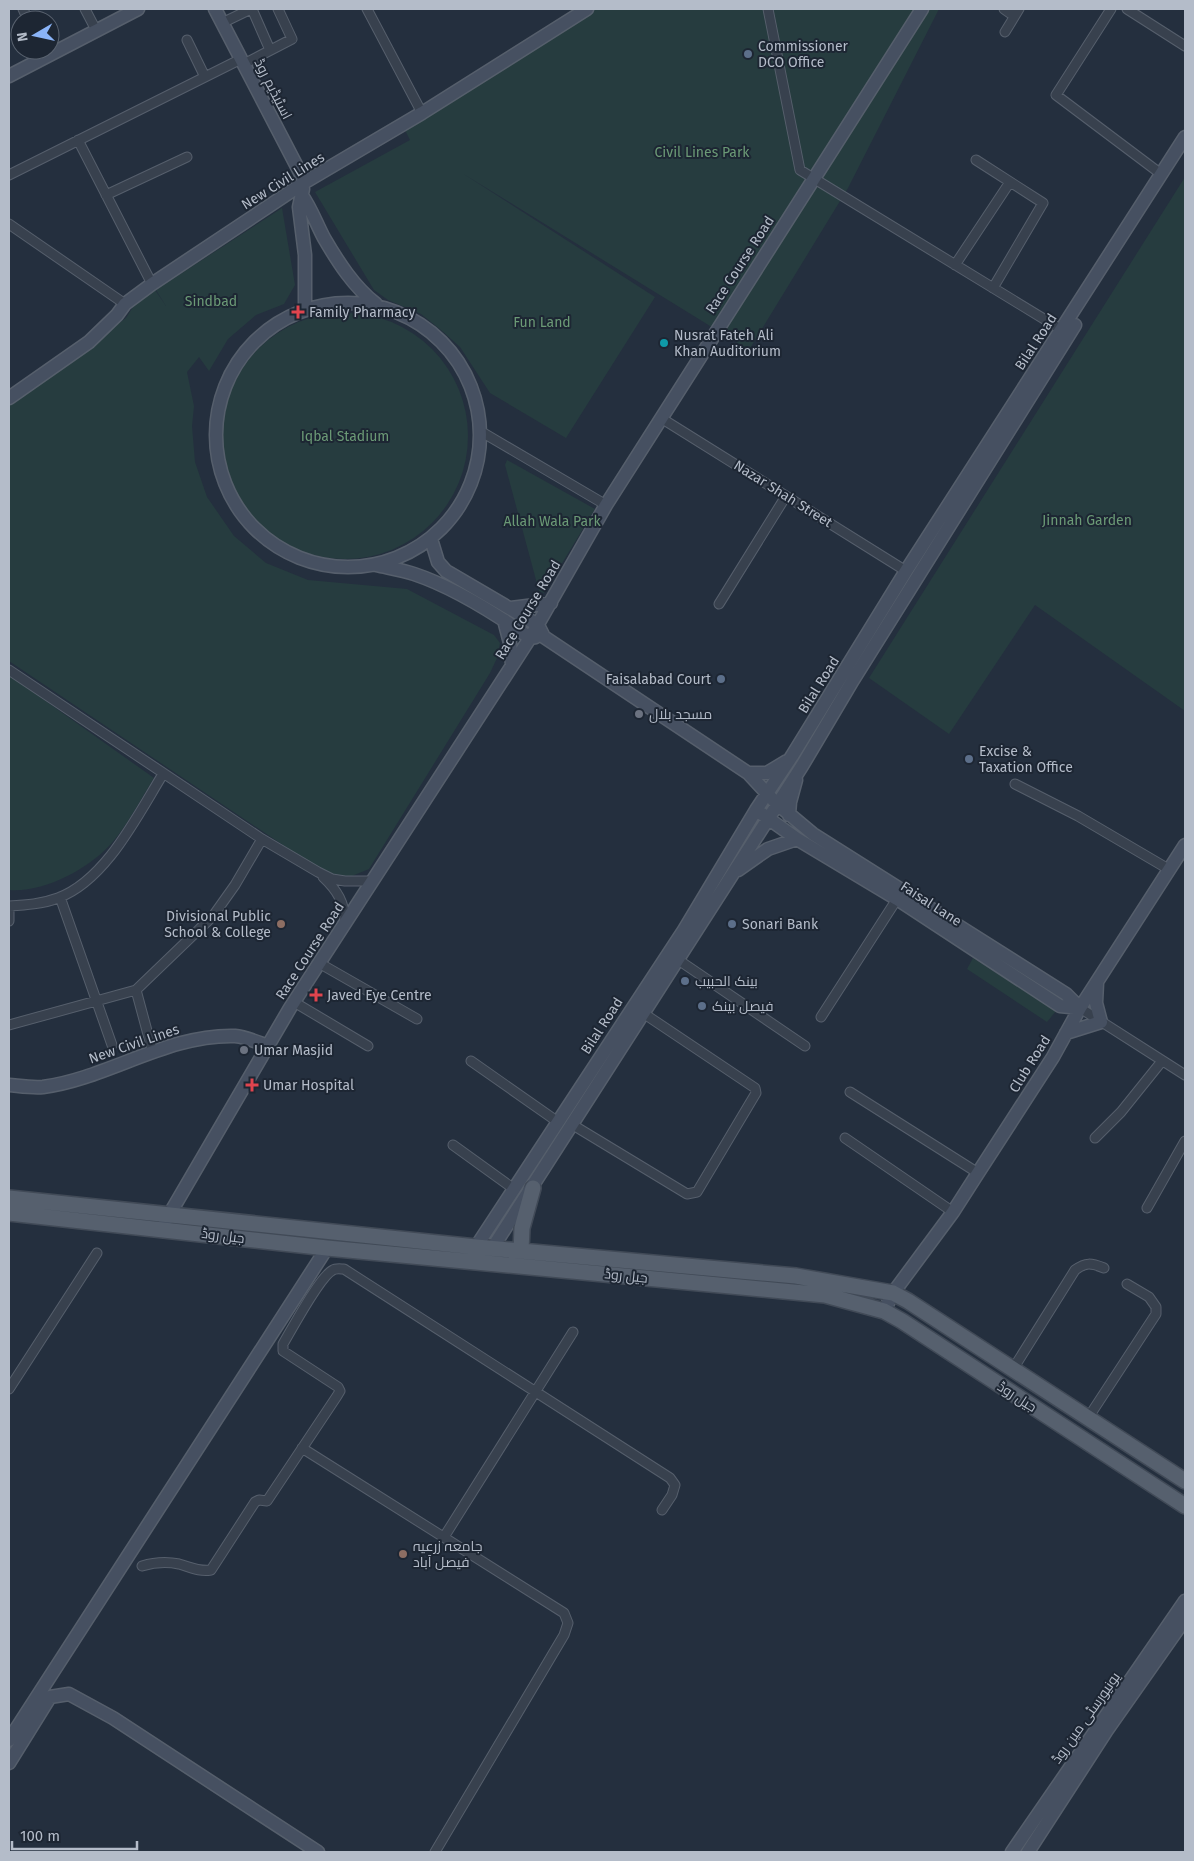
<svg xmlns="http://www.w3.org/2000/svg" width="1194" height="1861" viewBox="0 0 1194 1861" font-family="'Fira Sans',Cairo,sans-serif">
<rect width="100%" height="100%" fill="#242f3e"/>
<!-- green -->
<path fill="#263c3f" d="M586,9H939L848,188L749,350L462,173L655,297L566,438L490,393L460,347L441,330L421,314L388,300L374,290L315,192L410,140L402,124Z
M1185,177V711L1035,605L949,734L869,678Z
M282,208L295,285L284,304L256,315L228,339L209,371L199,357L187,372L194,406L192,426L195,462L207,497L234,536L266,563L308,580L407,589L494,635L500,643L497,658L490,673L369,869L347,878L326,874L9,661V405L126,318L133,307L155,290L166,306L156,290Z
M222 436a123 123 0 1 1 246 0a123 123 0 1 1-246 0Z
M507,460L595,509L544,593L539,591L505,465Z
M9,675L154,778C142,797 124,831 109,846C86,870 43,893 9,890Z
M973,958L1056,1011L1047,1022L967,969Z"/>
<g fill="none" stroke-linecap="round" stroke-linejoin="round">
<defs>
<path id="street" d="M23,9L28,20
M85,9L96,30
M252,9L270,50
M367,9L422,113
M768,9L800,170L1062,330
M1004,9L1014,16
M1111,9L1056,95L1161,174
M1127,9L1185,46
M222,23L251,9
M1005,32L1019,9
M187,40L205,77
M244,64L292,39L278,9
M82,139L78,140L152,284
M976,160L1043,203L993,288
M9,175L241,59
M106,195L187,157
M9,224L125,304
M955,265L1010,182
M661,418L906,571
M480,431L606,505
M719,604L786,496
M9,670L262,839L318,872L332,879L345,881H373
M1015,784L1078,816L1170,870
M323,877C337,890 345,903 345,922
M60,897L112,1045
M9,906C26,905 42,904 58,898C106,880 137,816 163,774
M9,921V906
M677,959L805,1046
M319,963L417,1019
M294,1002L368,1046
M1080,1008L1185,1075
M821,1017L897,899
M9,1025L136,990
M153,1053L136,990L213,916L235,885L262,839
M471,1061L558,1122
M850,1092L978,1173
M573,1125L687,1194L697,1192L756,1093L755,1088L643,1013
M845,1138L953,1212
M1095,1138L1121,1112L1162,1061
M453,1145L514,1189
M1147,1208L1185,1141
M1013,1369L1075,1270C1086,1262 1091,1263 1104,1268
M9,1389L97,1253
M1088,1418L1156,1314V1307L1149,1297L1127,1284
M302,1448L564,1613L568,1623L564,1635L435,1852
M444,1537L573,1332
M142,1566C155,1562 165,1561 179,1564C190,1567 199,1572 211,1570L255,1502L259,1500L267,1501L337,1396L340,1391L338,1387L283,1351V1344C292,1329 320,1276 333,1270C336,1268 341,1269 344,1269L670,1478L675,1485L672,1495L662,1510"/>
<path id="secondary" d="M215,9L305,182
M9,76L138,9
M303,189L299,207L305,255V309
M301,194C311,208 316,223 324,238C338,262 354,287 376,304
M216 435a132 132 0 1 1 264 0a132 132 0 1 1-264 0Z
M9,398L89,342L117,315L125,304L152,284L305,182L422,113L587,9
M431,539L438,562L446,571L538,625L544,637L748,773L776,803L813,834L1066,994L1080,1008
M376,565C389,568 402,570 414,574C453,587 496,614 530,638L536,637
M511,608L551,603
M504,620L510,643L512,665
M748,773H767L787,761
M762,814L797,839L897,899L1060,1006L1080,1008
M789,815L790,802L796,780
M738,870L768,849L797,839
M1066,1033L1101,1022L1096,1003L1097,983
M9,1085C20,1086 32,1088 43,1087C109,1078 167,1034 235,1036C246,1037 257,1042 268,1046
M165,1222L290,1008L530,638L606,505L922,9
M472,1253L684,930L756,810L792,756L906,571L1185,137
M488,1255L802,766L853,680L1075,325
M884,1311L893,1293L953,1212L978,1173L1053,1057L1080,1008L1185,845
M9,1740L327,1248
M9,1763L50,1697L69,1694L113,1718L318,1852
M1012,1852L1185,1601
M1028,1852L1107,1730L1185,1619"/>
<path id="primary" d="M9,1198L476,1247L796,1276L893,1293L908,1301L1185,1481
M9,1213L327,1248L825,1295L884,1311L902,1321L1185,1506
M521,1251L522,1228L533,1188"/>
</defs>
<!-- street casing -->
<use href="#street" stroke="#565f6c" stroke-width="11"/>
<!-- secondary casing -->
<use href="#secondary" stroke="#565f6c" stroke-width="15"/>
<!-- primary casing -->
<use href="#primary" stroke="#414a57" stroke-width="18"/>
<!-- street -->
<use href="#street" stroke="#38414e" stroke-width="9"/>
<!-- secondary -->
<use href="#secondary" stroke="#465061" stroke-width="12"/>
<!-- primary -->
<use href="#primary" stroke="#56606e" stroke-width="15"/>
</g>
<!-- markers -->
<g fill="#5c6f8a" stroke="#1d2633" stroke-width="2">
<circle cx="748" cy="54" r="5"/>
<circle cx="721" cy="679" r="5"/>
<circle cx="969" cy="759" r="5"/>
<circle cx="732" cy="924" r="5"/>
<circle cx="685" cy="981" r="5"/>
<circle cx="702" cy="1006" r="5"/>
</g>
<g fill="#e0444e" stroke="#1d2633" stroke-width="2">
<path d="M295.5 304.5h5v5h5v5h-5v5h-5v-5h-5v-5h5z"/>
<path d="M313.5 987.5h5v5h5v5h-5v5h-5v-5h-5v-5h5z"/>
<path d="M249.5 1077.5h5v5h5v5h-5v5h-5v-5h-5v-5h5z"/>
</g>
<circle fill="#0f9aa8" stroke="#1d2633" stroke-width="2" cx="664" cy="343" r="5"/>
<g fill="#6b7280" stroke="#1d2633" stroke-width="2">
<circle cx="639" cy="714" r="5"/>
<circle cx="244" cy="1050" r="5"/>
</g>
<g fill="#8d6e63" stroke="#1d2633" stroke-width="2">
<circle cx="281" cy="924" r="5"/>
<circle cx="403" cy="1554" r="5"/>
</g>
<g text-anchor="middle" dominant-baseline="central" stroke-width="4" stroke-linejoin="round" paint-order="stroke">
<!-- poi labels -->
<g font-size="14" fill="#b4bcc9" stroke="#1d2633" text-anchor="start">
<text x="758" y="46">Commissioner<tspan x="758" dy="16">DCO Office</tspan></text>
<text x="309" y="312">Family Pharmacy</text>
<text x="674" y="335">Nusrat Fateh Ali<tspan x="674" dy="16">Khan Auditorium</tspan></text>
<text x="711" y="679" text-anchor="end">Faisalabad Court</text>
<text x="649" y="714">مسجد بلال</text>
<text x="979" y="751">Excise &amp;<tspan x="979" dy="16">Taxation Office</tspan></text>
<text x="271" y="916" text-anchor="end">Divisional Public<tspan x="271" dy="16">School &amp; College</tspan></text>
<text x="742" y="924">Sonari Bank</text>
<text x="695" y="981">بينک الحبيب</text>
<text x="327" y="995">Javed Eye Centre</text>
<text x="712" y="1006">فیصل بینک</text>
<text x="254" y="1050">Umar Masjid</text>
<text x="263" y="1085">Umar Hospital</text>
<text x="413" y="1546">جامعہ زرعیہ<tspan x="413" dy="16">فیصل آباد</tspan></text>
</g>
<!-- street labels -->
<g font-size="14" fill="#b4bcc9" stroke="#1d2633">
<text transform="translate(273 89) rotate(63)">اسٹیڈیم روڈ</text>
<text transform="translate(283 181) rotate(-32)">New Civil Lines</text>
<text transform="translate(740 265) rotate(-57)">Race Course Road</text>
<text transform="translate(1036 342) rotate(-57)">Bilal Road</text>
<text transform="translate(783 494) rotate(32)">Nazar Shah Street</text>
<text transform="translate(528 610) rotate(-59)">Race Course Road</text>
<text transform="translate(819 685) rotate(-58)">Bilal Road</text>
<text transform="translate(931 904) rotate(33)">Faisal Lane</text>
<text transform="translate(310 951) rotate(-57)">Race Course Road</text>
<text transform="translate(602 1026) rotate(-57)">Bilal Road</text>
<text transform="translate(134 1044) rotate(-19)">New Civil Lines</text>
<text transform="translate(1030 1064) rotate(-58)">Club Road</text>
<text transform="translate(223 1236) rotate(7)">جیل روڈ</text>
<text transform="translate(626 1276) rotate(6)">جیل روڈ</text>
<text transform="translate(1017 1397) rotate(33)">جیل روڈ</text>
<text transform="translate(1086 1718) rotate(-55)">یونیورسٹی مین روڈ</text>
</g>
<!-- park labels -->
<g font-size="14" fill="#6b9a76" stroke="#1d2633">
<text x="702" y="152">Civil Lines Park</text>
<text x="211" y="301">Sindbad</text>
<text x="542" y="322">Fun Land</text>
<text x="345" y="436">Iqbal Stadium</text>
<text x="1087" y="520">Jinnah Garden</text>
<text x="552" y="521">Allah Wala Park</text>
</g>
</g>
<!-- border -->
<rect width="1194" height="1861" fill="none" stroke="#b4bcc9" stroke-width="20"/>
<!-- north arrow -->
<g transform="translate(35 35) rotate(261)"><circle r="24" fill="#1d2633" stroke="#59626f"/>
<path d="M0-4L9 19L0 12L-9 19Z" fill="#8ab4f8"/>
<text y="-8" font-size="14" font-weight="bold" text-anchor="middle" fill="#b4bcc9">N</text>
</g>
<!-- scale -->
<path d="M12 1841v8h125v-8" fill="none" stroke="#b4bcc9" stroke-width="2.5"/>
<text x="20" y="1841" font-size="15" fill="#b4bcc9" stroke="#1d2633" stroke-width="4" paint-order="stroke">100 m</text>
</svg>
